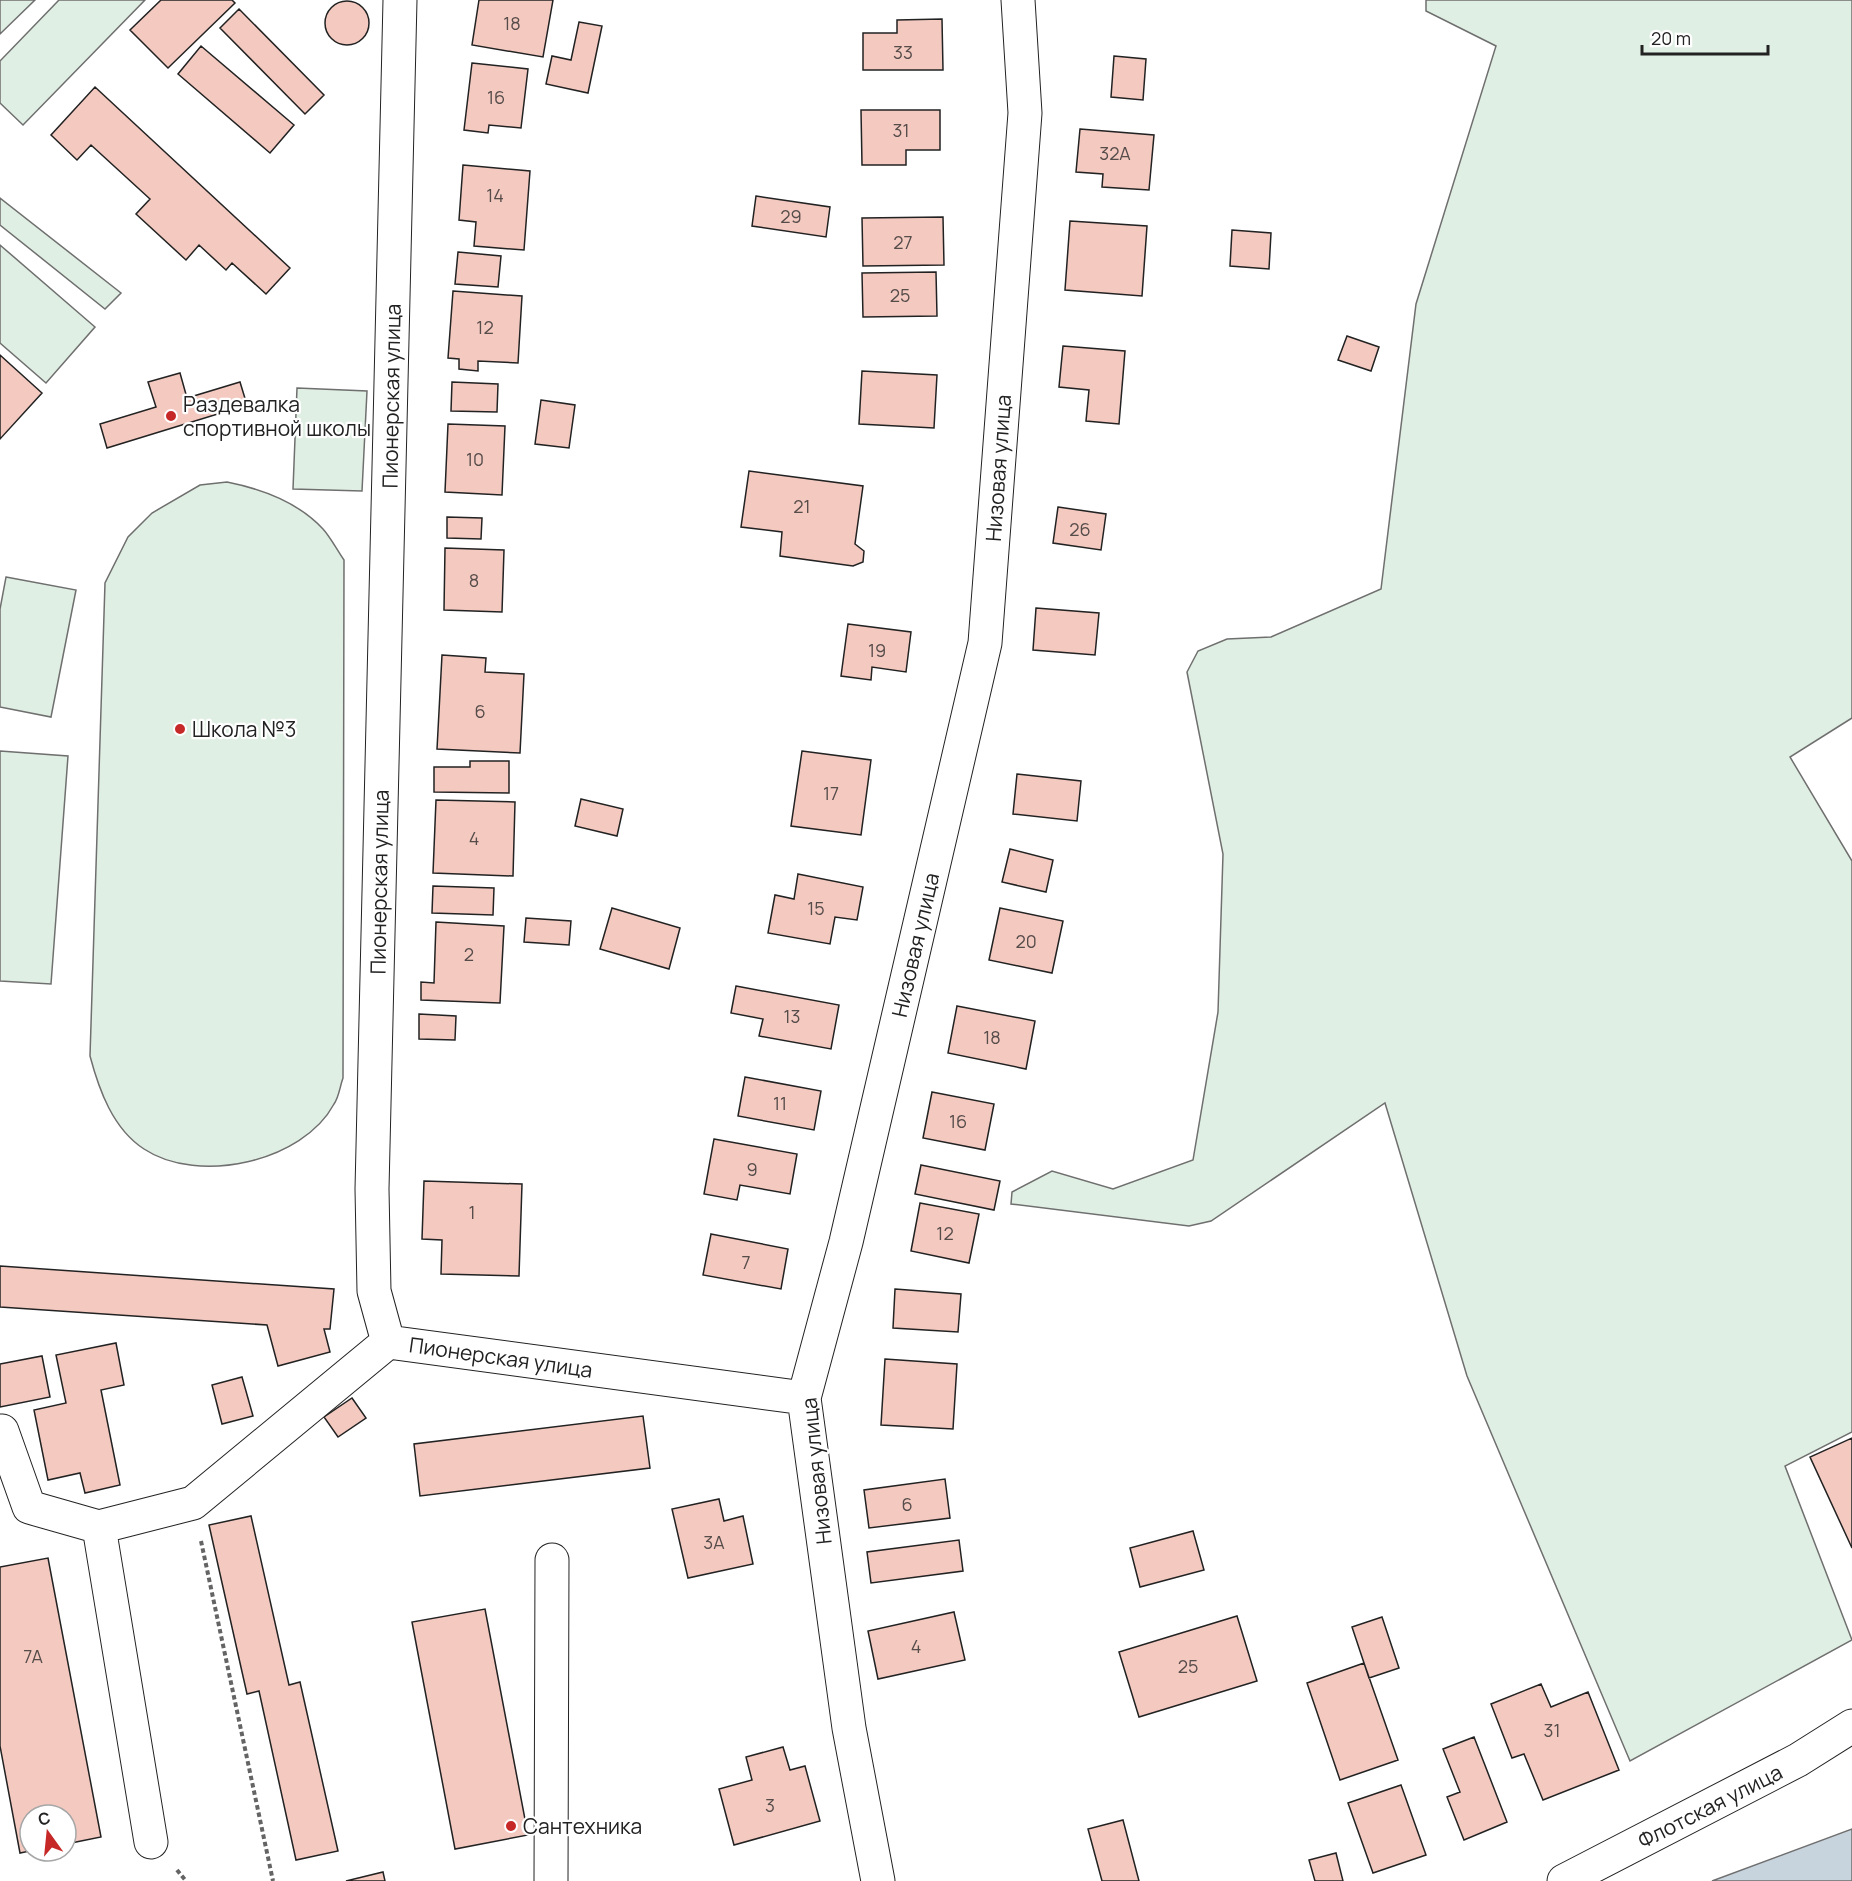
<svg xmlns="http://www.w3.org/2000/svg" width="1852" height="1881" viewBox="0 0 1852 1881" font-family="Manrope,sans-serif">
<rect width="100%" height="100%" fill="#fff"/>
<!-- green -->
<path fill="#e0efe3" stroke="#6f6f6f" stroke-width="1.5" d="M0,0H35L0,34Z
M59,0H145L23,125L0,103V61Z
M1426,0H1852V718L1790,757L1852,861V1432L1785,1466L1852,1640L1630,1761L1467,1376L1385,1103L1211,1221L1189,1226L1011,1204L1012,1192L1052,1171L1113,1189L1193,1160L1218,1012L1223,854L1187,672L1198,651L1227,639L1271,637L1381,589L1416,304L1496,46L1426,11Z
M0,198L121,293L105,309L0,225Z
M0,245L95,327L46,383L0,343Z
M297,388L367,391L362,491L293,489Z
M227,482C262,489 298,502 323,529C331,538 337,550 344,560L343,1078C340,1086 339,1097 334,1104C303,1162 198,1185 144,1149C113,1129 99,1090 90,1056L105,583L128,537L152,513L200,485Z
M6,577L76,590L51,717L0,707V609Z
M0,751L68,756L51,984L0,981Z"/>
<!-- water -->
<path fill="#c7d3dd" stroke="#6f6f6f" stroke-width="1.5" d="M1852,1829V1881H1712Z"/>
<!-- building -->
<path fill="#f3c9c0" stroke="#222" stroke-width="1.5" d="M161,0H232L235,3L168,68L130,30Z
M479,0H553L543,57L472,45Z
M325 23a22 22 0 1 1 44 0a22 22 0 1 1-44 0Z
M239,9L324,95L305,114L220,28Z
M942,19L943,70H863V33H897V20Z
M579,22L602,26L588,93L546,84L552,56L571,60Z
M201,46L294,125L270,153L178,74Z
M1114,56L1146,59L1143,100L1111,97Z
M472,63L528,69L521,128L489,125L488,133L464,130Z
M95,87L290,268L266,294L232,263L226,270L199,245L186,260L136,214L150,199L91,145L77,160L51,135Z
M861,110H940V150H906V165H862Z
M1080,129L1154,135L1149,190L1102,187L1103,174L1076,172Z
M463,165L530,171L524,250L474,246L476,222L459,220Z
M756,196L830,207L826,237L752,226Z
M943,217L944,265L863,266L862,218Z
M1070,221L1147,226L1142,296L1065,290Z
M1232,230L1271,233L1269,269L1230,266Z
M458,252L501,256L498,287L455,284Z
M936,272L937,316L863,317L862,273Z
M453,291L522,296L518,363L478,361V371L459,369V359L448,358Z
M1347,336L1379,347L1371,371L1338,360Z
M1063,346L1125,351L1119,424L1086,421L1089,390L1059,387Z
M0,355L42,393L0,439Z
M862,371L937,375L934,428L859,424Z
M180,373L187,398L240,382L247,405L107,448L100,424L156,407L148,382Z
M452,382L498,384L497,412L451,411Z
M541,400L575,405L569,448L535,444Z
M448,424L505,426L502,495L445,492Z
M749,471L863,486L855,544L864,551L863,562L853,566L780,556L782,532L741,527Z
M1058,507L1106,514L1101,550L1053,543Z
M447,517L482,518L481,539L447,538Z
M445,548L504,550L502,612L444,610Z
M1036,608L1099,613L1095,655L1033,650Z
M848,624L911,632L906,672L872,667L871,680L841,676Z
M442,655L486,658L485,672L524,674L520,753L437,749Z
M802,751L871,760L861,835L791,826Z
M470,761H509V793L434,792V767H470Z
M1017,774L1081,781L1077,821L1013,814Z
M581,799L623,809L617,836L575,826Z
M436,800L515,802L513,876L433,873Z
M1010,849L1053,860L1046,892L1002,882Z
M798,874L863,887L857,920L835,917L830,944L768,933L775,895L794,899Z
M433,886L494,888L493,915L432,913Z
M612,908L680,928L669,969L600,949Z
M1000,908L1063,921L1052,973L989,960Z
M526,918L571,921L569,945L524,942Z
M436,922L504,926L500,1003L421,1000V982L434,983Z
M736,986L839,1005L831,1049L759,1036L763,1019L731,1013Z
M957,1006L1035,1021L1026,1069L948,1053Z
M419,1014L456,1016L455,1040L419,1039Z
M745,1077L821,1091L814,1130L738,1116Z
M932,1092L994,1104L985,1150L923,1138Z
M714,1139L797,1154L790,1194L740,1185L737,1200L704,1194Z
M921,1165L1000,1181L994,1210L915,1194Z
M424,1181L522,1184L519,1276L441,1274L442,1240L422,1239Z
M920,1203L979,1214L969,1263L911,1251Z
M711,1234L788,1249L781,1289L703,1275Z
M0,1266L334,1289L330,1329H324L330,1352L278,1366L267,1325L0,1307Z
M895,1289L961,1294L958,1332L893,1328Z
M116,1343L124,1385L101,1390L120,1485L85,1493L80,1473L48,1480L34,1410L66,1403L56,1355Z
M42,1356L50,1397L0,1407V1364Z
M885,1359L957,1364L953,1429L881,1425Z
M242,1377L253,1416L222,1424L212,1385Z
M352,1398L366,1418L338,1437L324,1417Z
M643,1416L650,1468L420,1496L414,1444Z
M1852,1438V1548L1810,1457Z
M945,1479L950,1518L869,1528L864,1490Z
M719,1499L724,1521L743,1516L753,1564L688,1578L672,1509Z
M251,1516L289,1685L300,1682L338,1851L296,1860L259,1691L247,1694L209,1525Z
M1193,1531L1204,1570L1140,1587L1130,1548Z
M959,1540L963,1571L871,1583L867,1552Z
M48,1558L101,1837L66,1844V1815H30V1851L20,1853L0,1746V1567Z
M485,1609L528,1835L455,1849L412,1622Z
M954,1612L965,1660L878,1679L868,1631Z
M1237,1616L1257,1681L1139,1717L1119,1652Z
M1382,1617L1399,1668L1369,1678L1352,1627Z
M1364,1663L1398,1760L1340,1780L1307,1683Z
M1541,1684L1551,1707L1588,1692L1619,1770L1543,1800L1524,1754L1512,1758L1491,1704Z
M1474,1737L1507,1822L1464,1840L1447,1797L1460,1792L1443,1749Z
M783,1747L790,1770L805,1766L820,1821L734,1845L719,1789L752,1780L746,1757Z
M1401,1785L1426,1855L1373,1873L1348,1803Z
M1123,1820L1139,1881H1102L1088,1829Z
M1336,1853L1343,1881H1315L1309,1860Z
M383,1872L385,1881H346Z"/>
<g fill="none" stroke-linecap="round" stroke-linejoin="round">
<defs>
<path id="minor" d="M400,0L372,1189L374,1291L388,1342L804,1398
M2,1431L29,1507L99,1527L193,1503L388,1342
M99,1527L151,1842
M551,1881L552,1560
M878,1881L849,1728L804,1398L846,1242L985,643L1025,113L1018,0
M1564,1881L1798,1760L1852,1726"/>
</defs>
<!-- minor casing -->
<use href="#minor" stroke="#222" stroke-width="35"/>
<!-- path -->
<path stroke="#646464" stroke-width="4" stroke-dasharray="4.5 3" stroke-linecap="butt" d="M201,1541L273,1881
M177,1870L186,1881"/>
<!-- minor -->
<use href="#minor" stroke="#fff" stroke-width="33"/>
</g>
<!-- markers -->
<g fill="#c62828" stroke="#fff" stroke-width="2">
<circle cx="171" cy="416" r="6"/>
<circle cx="180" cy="729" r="6"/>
<circle cx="511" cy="1826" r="6"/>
</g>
<g text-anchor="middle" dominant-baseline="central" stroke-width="4.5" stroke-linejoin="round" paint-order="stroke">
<!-- number labels -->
<g font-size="18" fill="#564c4a">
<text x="512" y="23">18</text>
<text x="903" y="52">33</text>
<text x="496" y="97">16</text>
<text x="901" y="130">31</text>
<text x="1115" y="153">32А</text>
<text x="495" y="195">14</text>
<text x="791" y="216">29</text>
<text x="903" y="242">27</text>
<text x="900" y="295">25</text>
<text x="485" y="327">12</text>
<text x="475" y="459">10</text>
<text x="802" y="506">21</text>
<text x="1080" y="529">26</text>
<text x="474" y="580">8</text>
<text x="877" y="650">19</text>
<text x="480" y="711">6</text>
<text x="831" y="793">17</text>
<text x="474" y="838">4</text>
<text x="816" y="908">15</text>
<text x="1026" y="941">20</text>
<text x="469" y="954">2</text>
<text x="792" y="1016">13</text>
<text x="992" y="1037">18</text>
<text x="780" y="1103">11</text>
<text x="958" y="1121">16</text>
<text x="752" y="1169">9</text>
<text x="472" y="1212">1</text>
<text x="945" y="1233">12</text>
<text x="746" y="1262">7</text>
<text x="907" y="1504">6</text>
<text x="714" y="1542">3А</text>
<text x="916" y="1646">4</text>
<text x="33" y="1656">7А</text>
<text x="1188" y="1666">25</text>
<text x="1552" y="1730">31</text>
<text x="770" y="1805">3</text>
</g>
<!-- street labels -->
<g font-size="21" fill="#222" stroke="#fff">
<text transform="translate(391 396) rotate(-89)">Пионерская улица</text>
<text transform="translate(998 468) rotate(-86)">Низовая улица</text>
<text transform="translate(379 882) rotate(-89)">Пионерская улица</text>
<text transform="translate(915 945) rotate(-77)">Низовая улица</text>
<text transform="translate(501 1357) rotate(8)">Пионерская улица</text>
<text transform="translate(816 1471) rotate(-96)">Низовая улица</text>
<text transform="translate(1710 1806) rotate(-27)">Флотская улица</text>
</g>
<!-- poi labels -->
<g font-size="21" fill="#222" stroke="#fff" text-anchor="start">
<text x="183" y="404">Раздевалка<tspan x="183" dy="24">спортивной школы</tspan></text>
<text x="192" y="729">Школа №3</text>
<text x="523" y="1826">Сантехника</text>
</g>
</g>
<!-- north arrow -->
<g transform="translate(48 1833) rotate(345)"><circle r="28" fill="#ffffff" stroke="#a7a7a7" stroke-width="1.5"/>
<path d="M0-4.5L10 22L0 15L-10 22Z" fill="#c62828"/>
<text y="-9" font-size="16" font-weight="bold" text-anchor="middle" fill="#222222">С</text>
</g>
<!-- scale -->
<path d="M1642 45v9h126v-9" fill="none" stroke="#222222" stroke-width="3"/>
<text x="1651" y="45" font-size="18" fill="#222222" stroke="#ffffff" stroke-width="4.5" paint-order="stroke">20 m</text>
</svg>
